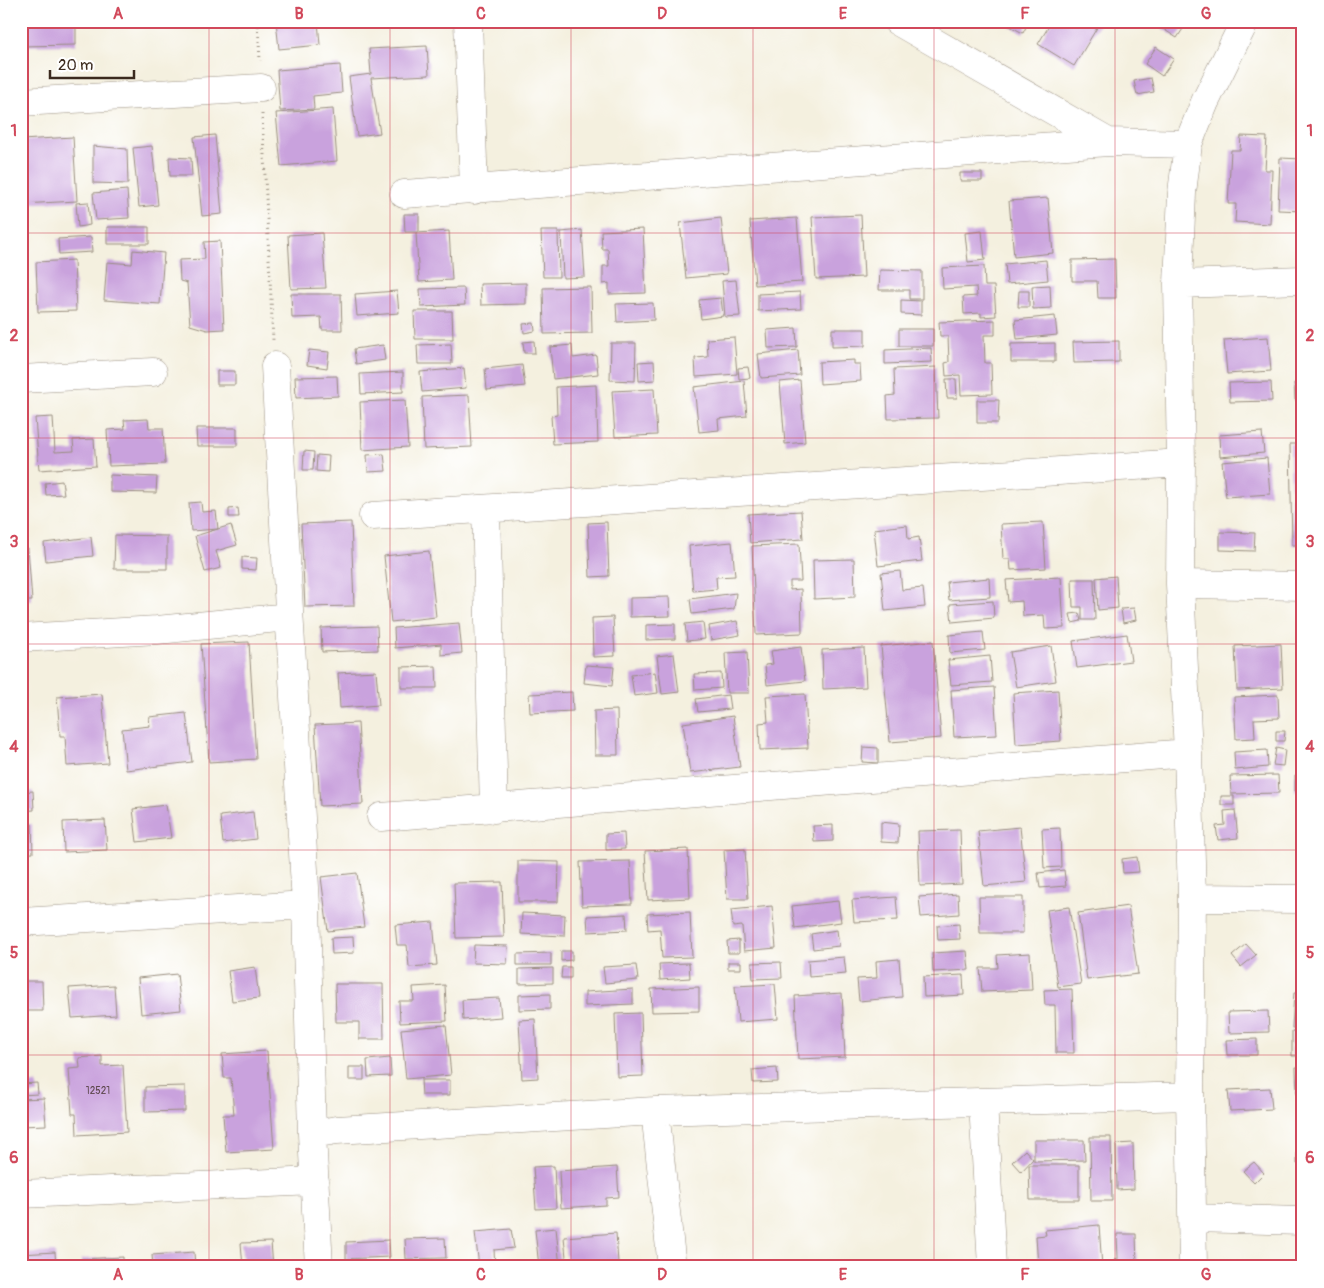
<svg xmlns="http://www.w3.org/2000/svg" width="1324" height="1288" viewBox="0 0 1324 1288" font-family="Pangolin,sans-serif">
<rect width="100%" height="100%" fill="#fff"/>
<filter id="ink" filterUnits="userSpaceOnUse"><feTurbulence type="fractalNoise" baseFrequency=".02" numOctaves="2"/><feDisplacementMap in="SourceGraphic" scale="10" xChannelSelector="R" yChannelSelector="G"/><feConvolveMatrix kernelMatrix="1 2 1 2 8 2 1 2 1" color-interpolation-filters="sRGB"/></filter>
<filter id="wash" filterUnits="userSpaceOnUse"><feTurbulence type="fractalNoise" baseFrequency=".0096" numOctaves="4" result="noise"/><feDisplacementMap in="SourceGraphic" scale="20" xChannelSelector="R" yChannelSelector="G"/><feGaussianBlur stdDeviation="1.12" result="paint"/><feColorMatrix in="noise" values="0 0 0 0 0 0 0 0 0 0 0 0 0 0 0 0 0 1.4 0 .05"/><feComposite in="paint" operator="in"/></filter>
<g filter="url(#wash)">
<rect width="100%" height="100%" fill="#f4f0df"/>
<g id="blocks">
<!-- building -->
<path fill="#c9a2dd" d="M21,21H76V45L21,46Z
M276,21H318L320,45L279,49Z
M1000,21H1029L1023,33Z
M1052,21H1101L1074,66L1038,44Z
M1151,21H1188L1177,38Z
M427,46L429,75L371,78L380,133L357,136L349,77L371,74L369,49Z
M1156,47L1174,59L1162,76L1145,64Z
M340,65L342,93L313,96L314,109L280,111L277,70Z
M1151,78L1154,92L1137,95L1134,81Z
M333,109L337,161L281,166L276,113Z
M215,135L222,214L202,216L194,137Z
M1241,136L1267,137L1265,170H1272L1270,224L1235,222L1236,204H1228L1231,150H1240Z
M73,137L77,201L22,204L21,140Z
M93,146L127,149L128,184L93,183Z
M152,146L158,205L139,207L133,148Z
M169,157L191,158L192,176H170Z
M1280,158L1303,159V211L1278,210Z
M960,173H982V181H960Z
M127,190L129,218L96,220L93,193Z
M1048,198L1053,253L1014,257L1009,201Z
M88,202L90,225L78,227L76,203Z
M404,214H419V232H405Z
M861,215L864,277L816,279L812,217Z
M721,218L727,274L686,278L680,223Z
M797,218L802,282L755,285L750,221Z
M107,227H149V244H107Z
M643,229L646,293L609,294V283L603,284V266H609L608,249H602L601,231Z
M582,230L585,277L563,278L561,232Z
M449,231L452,280L419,282L416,233Z
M541,231H558L559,277H543Z
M982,231L985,260L968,262L965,233Z
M322,233L326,288L291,289L288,235Z
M91,237L92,252L59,254L58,239Z
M220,241L224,329L207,330L190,325L187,283L180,281L179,260L205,259L204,242Z
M133,250L164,253L160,304L104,300L107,262L132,264Z
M1115,259L1116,298H1098L1097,281H1072V260Z
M74,260L76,311L38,312L36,262Z
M1046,260L1048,280L1007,284L1005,264Z
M984,266L985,286H994L996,316L981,317V313L964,314L963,297L977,296L976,287L943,289L942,268Z
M880,270L922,271V299H909V290H879Z
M736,280L740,316L725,317L722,281Z
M526,283V304L481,305L480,284Z
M1050,285L1051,308L1033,309L1032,286Z
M591,287L592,333L544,334L543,288Z
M464,288L465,305L421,307L420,289Z
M397,291L399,313L357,316L355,294Z
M1019,291H1029V307H1018Z
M800,292L801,309L758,311V294Z
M291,294H341L342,330H322L321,317L292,318Z
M721,298L723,316L701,319L699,300Z
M901,300L921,301V315L901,314Z
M653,303L654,320L617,322L616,304Z
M414,311H452L453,339H415Z
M1055,316L1057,335L1017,339L1015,320Z
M995,320V335H984L985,363H991L992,394L961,395L960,375L946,376L945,363L949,362L948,336H940L939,322Z
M534,323L535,331L524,333L523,324Z
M796,328L797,347L768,348L767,330Z
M832,329H865V346L832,347Z
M899,329H933V346H899Z
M734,337L737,374L696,377L695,358L708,357L707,339Z
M1268,337L1271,371L1227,374L1224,340Z
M534,341L535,353H524L523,342Z
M1119,341V362L1074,363L1073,342Z
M611,343H636L635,381L610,380Z
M1055,343V362H1011V344Z
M451,344L452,364H418L417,345Z
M383,345L385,360L356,364L354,349Z
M572,345L573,358L596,355L598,374L553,379L550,347Z
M931,348L932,362L885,364V350Z
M309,350L329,352L327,368L307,365Z
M798,350L800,375L761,378L758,354Z
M854,360V364H860L861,381L820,384L819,362Z
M654,361L655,380L639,381L638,362Z
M522,365L525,386L487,390L485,369Z
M748,367L750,378L739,379L738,368Z
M936,367L938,418L888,419L887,396L895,395L894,369Z
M464,368L466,388L422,392L420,372Z
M217,371H235V385H217Z
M403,372V392L361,394L360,374Z
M337,376L338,396L296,398L295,377Z
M946,379H956L957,398H947Z
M800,380L805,442L785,444L780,382Z
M744,381L747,416L718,419L719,430L699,432L694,387Z
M1271,382L1272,401L1230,402L1229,383Z
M1294,383H1303V400H1295Z
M596,385L598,442L553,444L551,416L557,415L556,387Z
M654,389L657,435L615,437L612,391Z
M469,395L472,447L424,449L422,397Z
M405,400L408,447L362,450L360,402Z
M977,400H999L998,423H977Z
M53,417L55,452L74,451L73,440L94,439L96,466L39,470L35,418Z
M148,419L149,428H163L165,464L109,466L107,430L125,429L124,420Z
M196,428H237V446H197Z
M1262,432L1264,453L1220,457L1219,435Z
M1290,444H1303V545H1292Z
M304,451L314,452L313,470H303Z
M384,454L386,471L368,472L367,455Z
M317,455L329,456L328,472L316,471Z
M1267,458L1270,494L1226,497L1222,462Z
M110,475L157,477L156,493L110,492Z
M62,481L64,494L46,495L45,483Z
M201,502L202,512L216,511L218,529L191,531L189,503Z
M238,508L239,517H229V509Z
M801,511L803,539L750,543L748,514Z
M351,522L354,606L305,607L301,524Z
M607,522L609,576L590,577L588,523Z
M1043,522L1046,568L1011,570L1010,559H1003L1001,524Z
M231,525L237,545L216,551L221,568L205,572L195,536Z
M907,525L908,539L919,537L922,561L878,566L874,529Z
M1220,532L1255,533L1254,551L1220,550Z
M115,535L167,536V569H114Z
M91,537L93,556L46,561L44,543Z
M732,542L735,576L716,577L717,589L693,591L689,546Z
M799,544L801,581H790V590L801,589L802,633L756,635L752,546Z
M21,548H28L32,601H21Z
M429,551L436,617L391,622L384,556Z
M242,557L257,558L256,570L242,569Z
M854,559L855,597L814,599L813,560Z
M900,571L902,590L923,588L925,607L885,611L881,573Z
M1116,576L1118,608L1098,610L1096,578Z
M1061,577L1064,628L1045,629L1044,615L1023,616L1022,601L1008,602L1006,580Z
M989,578L990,597L949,600L947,582Z
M1072,579H1094L1095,620H1082V607H1073Z
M736,593L734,609L692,614L690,599Z
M669,597L670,616L630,617V598Z
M993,601L994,618L952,622L950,604Z
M1134,608L1136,620L1123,623L1121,609Z
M1079,613L1081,621L1072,623L1070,614Z
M613,617L615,656L593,657L592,618Z
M737,621L740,635L711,640L709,626Z
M703,622L705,639L687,641L685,624Z
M459,623L462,653L441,655V644L395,648L394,628Z
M675,624V639L646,640V625Z
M377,626L378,650L322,652L321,628Z
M983,632L985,650L950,653L949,635Z
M1127,634L1131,661L1077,668L1073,641Z
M1298,639H1303V684H1299Z
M933,641L941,738L890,742L881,646Z
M249,642L256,759L209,762L201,644Z
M1281,644L1283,688L1237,690L1235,646Z
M1051,646L1056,681L1016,687L1010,652Z
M801,647L805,681L767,685L765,665L773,664L771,651Z
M864,648L866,687L823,689L822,650Z
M747,652L749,693H727L725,653Z
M674,654L679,692L662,694L657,656Z
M990,656L992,682L951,685L948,660Z
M586,665L614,667L612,686L584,683Z
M436,666L437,688H401V667Z
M376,671L379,705L340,708L338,673Z
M655,672L658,693L634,696L631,675Z
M721,673L722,688L695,690L694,674Z
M994,687L997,735L954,737L951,690Z
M1058,690L1061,741L1016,744L1013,693Z
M1299,690H1303V712H1300Z
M572,692L573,711L530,713L529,694Z
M102,694L108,763L67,766L65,736H60L57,697Z
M805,694L808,748L760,750L759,723L768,722L766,696Z
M728,695L730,709L698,712L696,699Z
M1278,695L1279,718L1254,719L1255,738L1236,739L1234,697Z
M617,710L618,755H595L594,711Z
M186,713L192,762L126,770L122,729L150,726L149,717Z
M733,716L740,767L690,773L683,723Z
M358,723L363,804L320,806L315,725Z
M1276,731H1285L1284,741H1276Z
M863,747L878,748V763L862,762Z
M1276,748L1285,750L1283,766L1273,765Z
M1267,750L1268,767L1235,770L1234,752Z
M1303,774V791H1295V775Z
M1278,775L1279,793L1231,794L1230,776Z
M33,791L34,810L21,811V792Z
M1221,796H1234V805H1221Z
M166,805L171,838L137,842L133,809Z
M1235,810L1238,838L1218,840L1216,826L1225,825L1224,811Z
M253,812L256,839L223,843L220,816Z
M105,820L107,850L64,852L63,822Z
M881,822L899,824L898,843L881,842Z
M32,824L33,853L21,854V825Z
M833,825V841L814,842L813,826Z
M1020,827L1026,882L984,886L978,831Z
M1060,828L1061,867L1044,868L1042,829Z
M960,830L962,884L920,886L918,831Z
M624,833L625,849L606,850V834Z
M688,849L690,898L648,900L645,851Z
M745,849L748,899H727L724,850Z
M1137,857L1139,872L1123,873L1122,859Z
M518,861L559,862L558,902H518Z
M630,861L632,904L582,906L580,862Z
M1064,870L1066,886L1040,888L1038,873Z
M357,873L364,927L328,931L321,877Z
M502,882L504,937L456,938L454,883Z
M958,894L959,914L921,917L919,897Z
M896,897L898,920L854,922L852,900Z
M979,897H1023V933H980Z
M838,901L841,922L795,928L792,906Z
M772,906L776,948L744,951L742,926L733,927L731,910Z
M1128,906L1138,974L1087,980L1078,913Z
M1069,907L1081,984L1058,987L1047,910Z
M690,912L692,957L662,958L660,929L648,930L647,914Z
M522,913L565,915L564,936L521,934Z
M626,914L627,930L588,932L587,916Z
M433,922L437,965L409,967L407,945H397L395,925Z
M959,924L960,939L938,940L937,926Z
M837,930L839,946L813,949L811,934Z
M353,937L354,953L332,954L331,938Z
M739,940V953H728L727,941Z
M1246,944L1256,955L1241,967L1232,956Z
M474,945L508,946L507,964L473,963Z
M561,951H572V960L561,961Z
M967,951L969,970L933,972L932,953Z
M551,953V965H517V954Z
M1030,953L1032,990L982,992L980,968H998L997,955Z
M844,957L846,974L809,977L808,960Z
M899,959L902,997L859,1001L857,979L877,978L876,961Z
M728,962H741V969H728Z
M781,962L782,978L753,979L752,963Z
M689,963L690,978L660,980L659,964Z
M636,965L638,980L605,983L603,967Z
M255,967L259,998L232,1001L228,971Z
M562,967H571V978H561Z
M553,968V983L519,984V969Z
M177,974L181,1010L141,1014L138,978Z
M963,975L964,995L924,997L923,977Z
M21,981H42L43,1011H21Z
M335,984H383L384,1039H359V1022H336Z
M775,984L778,1019L738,1022L735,986Z
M114,985L116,1015L72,1018L69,988Z
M445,985L447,1021L400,1023L399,1001H414L413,987Z
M699,987V1011L652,1012L651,989Z
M633,989V1004L585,1006V992Z
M1072,989L1074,1053H1056L1055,1005H1045L1044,990Z
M842,993L845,1057L798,1059L795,996Z
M1294,993H1303V1028H1292Z
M550,994V1009L519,1010V995Z
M499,998L501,1017L463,1020L462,1000Z
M1268,1011L1269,1032L1229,1033L1228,1012Z
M641,1013L643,1076L617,1077L615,1014Z
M535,1019L538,1078L522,1079L519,1020Z
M446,1025L451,1075L406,1079L401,1029Z
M1292,1031H1303V1056H1292Z
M1257,1039V1055H1227L1226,1040Z
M267,1051L274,1149L226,1152L223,1115H234L231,1078H224L222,1054Z
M102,1056V1066L123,1065L127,1132L77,1135L76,1114H72L69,1069L80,1068L79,1058Z
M390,1058L391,1076L368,1077L367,1060Z
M349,1067H364V1080H349Z
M1296,1067H1303V1098L1297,1099Z
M777,1068L778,1082L753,1083L752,1070Z
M421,1080H450V1095H422Z
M37,1083L38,1094L21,1095V1084Z
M185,1086V1111L145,1112V1087Z
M1270,1088L1272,1109L1230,1111L1228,1090Z
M44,1098L46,1125L21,1126V1099Z
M1297,1106H1303V1164H1297Z
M1090,1137H1111L1112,1201H1091Z
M1034,1140H1084L1085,1160L1034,1161Z
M1133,1143L1134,1189L1117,1190L1116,1144Z
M1025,1150L1033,1159L1021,1172L1012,1162Z
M1254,1162L1264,1173L1254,1183L1243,1171Z
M1029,1165H1079V1200H1030Z
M554,1166L556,1208L536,1209L533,1167Z
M617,1167L619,1197L606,1198V1205L561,1208L559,1171Z
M1099,1225L1102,1267H1038L1036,1236L1046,1235L1045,1230Z
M556,1228L560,1267H539L535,1230Z
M511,1229L514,1248L494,1250L495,1267H479L475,1232Z
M616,1233L618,1263L567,1267L564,1237Z
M1117,1234H1136L1137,1267H1114V1260L1118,1259Z
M445,1238L446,1258L406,1259L405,1239Z
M389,1240L390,1257L346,1259V1242Z
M271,1242L273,1267H243L241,1243Z
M55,1252L56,1267H21V1254Z
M194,1252L195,1267H153L152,1255Z
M123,1257V1267H82L81,1259Z"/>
</g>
</g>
<g filter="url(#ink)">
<use href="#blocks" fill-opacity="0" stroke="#988d7e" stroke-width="1"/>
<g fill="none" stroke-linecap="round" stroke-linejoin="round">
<defs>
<path id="minor" d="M468,21L474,190
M897,21L1108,142
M21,102L261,88
M404,194L1108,142L1188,144
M1178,284L1303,280
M275,366L306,905L312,1134L319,1267
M21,379L153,372
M486,509L494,809
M373,516L1181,463
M1180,584L1303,586
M21,638L157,630L289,617
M381,817L1188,753
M1192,898L1303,899
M21,922L306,905
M983,1102L992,1267
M655,1111L672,1267
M312,1134L337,1130L655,1111L1190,1096
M21,1194L315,1181
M1193,1218L1303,1221
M1193,1267L1190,1096L1192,898L1188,753L1180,584L1181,463L1178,284L1182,193L1188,144L1205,102L1245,21"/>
</defs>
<!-- minor casing -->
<use href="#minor" stroke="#988d7e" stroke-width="29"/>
<!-- path -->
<path stroke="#988d7e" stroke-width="3" stroke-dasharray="1 4" stroke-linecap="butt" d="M258,21L260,61
M262,114L273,340"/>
<!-- minor -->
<use href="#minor" stroke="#fff" stroke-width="28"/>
</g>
</g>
<!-- grid -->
<path fill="none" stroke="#d1495b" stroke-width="1" stroke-opacity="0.55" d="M209,21V1267M390,21V1267M571,21V1267M753,21V1267M934,21V1267M1115,21V1267M21,233H1303M21,438H1303M21,644H1303M21,850H1303M21,1055H1303"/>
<g text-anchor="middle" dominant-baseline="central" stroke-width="5" stroke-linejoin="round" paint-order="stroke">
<!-- number labels -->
<g font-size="10" fill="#5e484e">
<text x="98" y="1091">12521</text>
</g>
</g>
<!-- margin -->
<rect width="1324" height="1288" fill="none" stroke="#fff" stroke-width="55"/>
<!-- scale -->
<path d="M50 70v8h84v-8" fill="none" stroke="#3b2a1e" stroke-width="2.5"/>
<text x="58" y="70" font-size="15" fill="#3b2a1e" stroke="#ffffff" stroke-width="4" paint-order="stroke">20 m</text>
<rect x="28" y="28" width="1268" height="1232" fill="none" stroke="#d1495b" stroke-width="2"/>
<g font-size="16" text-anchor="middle" font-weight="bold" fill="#d1495b">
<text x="118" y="19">A</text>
<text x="299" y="19">B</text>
<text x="481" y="19">C</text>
<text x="662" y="19">D</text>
<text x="843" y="19">E</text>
<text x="1025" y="19">F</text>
<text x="1206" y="19">G</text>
<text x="14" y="136">1</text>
<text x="1310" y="136">1</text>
<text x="14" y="341">2</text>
<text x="1310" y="341">2</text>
<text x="14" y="547">3</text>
<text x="1310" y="547">3</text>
<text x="14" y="752">4</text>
<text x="1310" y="752">4</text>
<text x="14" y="958">5</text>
<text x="1310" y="958">5</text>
<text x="14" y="1163">6</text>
<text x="1310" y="1163">6</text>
<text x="118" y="1280">A</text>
<text x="299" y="1280">B</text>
<text x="481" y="1280">C</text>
<text x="662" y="1280">D</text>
<text x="843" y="1280">E</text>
<text x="1025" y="1280">F</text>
<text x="1206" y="1280">G</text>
</g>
</svg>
